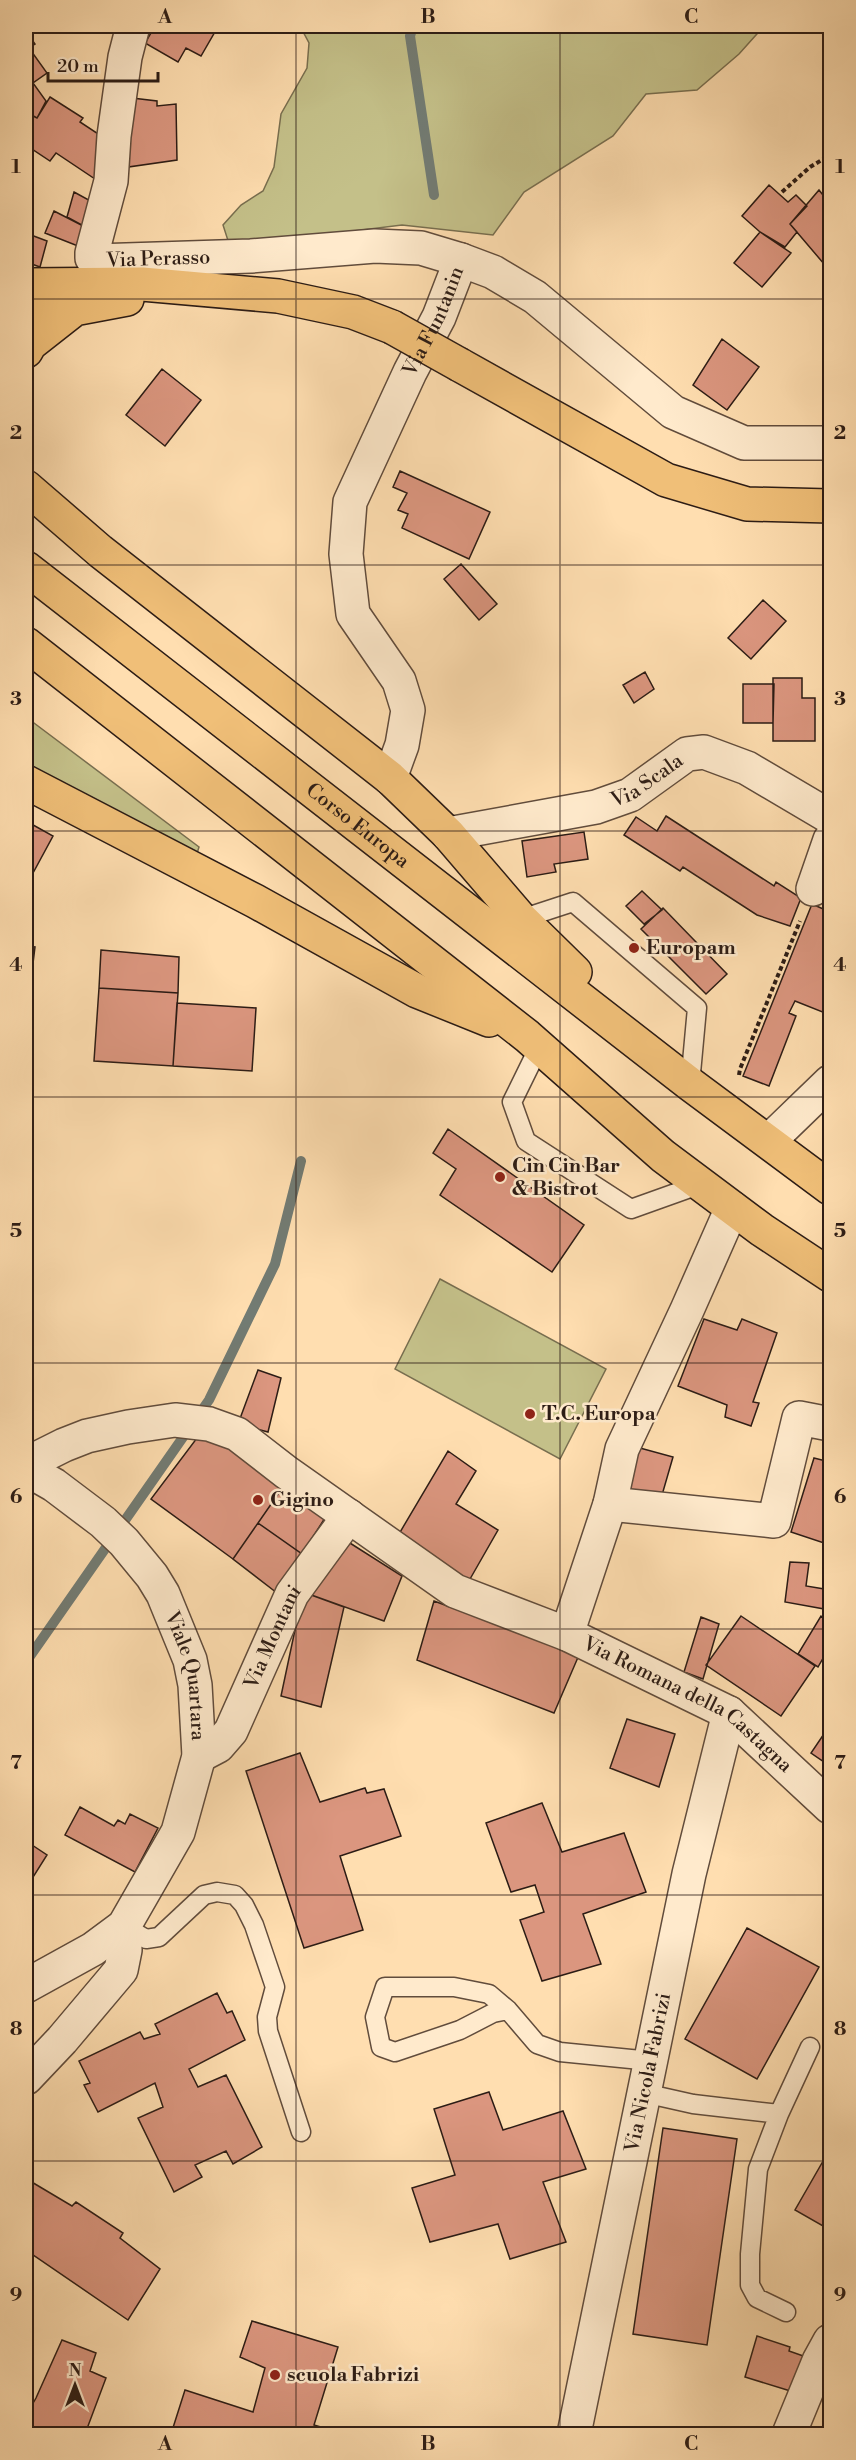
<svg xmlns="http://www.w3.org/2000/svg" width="856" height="2460" viewBox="0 0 856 2460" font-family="'Libre Bodoni',serif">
<rect width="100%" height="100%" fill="#ffdeb0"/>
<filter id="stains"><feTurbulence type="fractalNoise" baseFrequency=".00333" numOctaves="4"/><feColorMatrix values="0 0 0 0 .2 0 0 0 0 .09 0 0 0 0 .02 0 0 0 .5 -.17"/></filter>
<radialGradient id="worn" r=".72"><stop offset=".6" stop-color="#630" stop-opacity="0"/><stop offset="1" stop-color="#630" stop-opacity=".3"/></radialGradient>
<!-- green -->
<path fill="#c4c089" stroke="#786e4f" stroke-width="1.5" d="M300,26H764L739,54L697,90L646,94L613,136L524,192L493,235L402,225L297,238L231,250L223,225L241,205L263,191L274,167L281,114L307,68L309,43Z
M26,717L199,847L195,860L26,764Z
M440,1279L606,1369L560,1459L395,1369Z"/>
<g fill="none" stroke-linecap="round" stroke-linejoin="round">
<!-- stream -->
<path stroke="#727b73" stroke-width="10" d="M413,26L410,36L434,195
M26,1662L209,1400L275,1264L301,1161"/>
</g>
<!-- building -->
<path fill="#db967f" stroke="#2c1c15" stroke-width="1.5" d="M155,26H208L216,30L201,56L186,48L178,62L145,43Z
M28,34L35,44L29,48L47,73L33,83L46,101L37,118L26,112V36Z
M50,97L83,118L80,122L109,141L104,185L56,153L50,161L26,145V119L29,114L37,118Z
M132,98L157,101V106L176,104L177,160L114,169L118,129H132Z
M769,185L788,202L796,195L807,206L790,224L797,232L785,247L760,232L742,216Z
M819,190L830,204V271L790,224Z
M74,192L98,205L91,230L67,217Z
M54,211L91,230L88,250L45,233Z
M760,232L791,253L762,287L734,263Z
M31,235L47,241L40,267L26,262V251Z
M722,339L759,367L727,410L693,385Z
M162,369L201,400L165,446L126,415Z
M400,471L490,512L469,559L402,528L408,514L398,510L407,493L393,487Z
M461,564L497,604L479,620L444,579Z
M763,600L786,621L751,659L728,638Z
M645,672L654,689L634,703L623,685Z
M773,678H802V698H815V741H773Z
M743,684H774L773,723H743Z
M666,816L774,886L776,882L801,898L790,926L757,915L683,867L680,871L624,835L636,817L657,831Z
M26,821L53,836L26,886Z
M584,832L588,859L554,864L556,872L527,877L522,841Z
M642,891L662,910L644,924L626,906Z
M812,904L830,912V1015L795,1001L789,1013L796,1016L769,1086L743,1076Z
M663,908L727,974L706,994L641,929Z
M26,946L35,947L28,1004L26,1003Z
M101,950L179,957L178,993L99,988Z
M99,988L178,993L173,1066L94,1061Z
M177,1003L256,1008L252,1071L173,1066Z
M448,1129L584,1225L552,1272L440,1195L456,1169L433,1153Z
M704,1319L737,1330L742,1319L777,1333L753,1402L759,1403L751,1426L725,1417L727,1405L678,1386Z
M258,1370L281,1378L268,1432L238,1424Z
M203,1430L283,1487L233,1559L151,1499Z
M629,1445L673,1457L660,1502L617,1496Z
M448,1451L476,1471L456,1504L498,1530L466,1586L396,1539Z
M814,1458L830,1462V1545L791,1532Z
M283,1487L325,1518L302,1554L258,1523Z
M258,1523L302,1554L277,1593L233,1559Z
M342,1538L402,1576L384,1621L303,1592Z
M790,1562L809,1563L806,1586L830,1590V1610L785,1602Z
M303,1592L344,1607L321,1707L281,1696Z
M434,1601L579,1655L554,1713L417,1660Z
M741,1616L815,1666L781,1716L706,1665Z
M821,1616L830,1622V1646L818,1667L798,1654Z
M701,1617L719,1624L703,1679L684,1672Z
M627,1719L675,1734L659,1787L610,1768Z
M830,1725V1766L811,1753Z
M300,1753L320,1802L365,1788L367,1793L384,1789L401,1836L340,1856L363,1930L304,1948L246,1771Z
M542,1803L562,1852L624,1833L646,1892L583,1914L601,1964L542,1981L520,1920L544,1912L535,1885L511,1892L486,1823Z
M80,1807L114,1826L118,1820L125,1824L130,1814L158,1828L135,1872L65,1835Z
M26,1841L47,1855L30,1882L26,1879Z
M747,1928L819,1967L757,2079L685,2039Z
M217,1993L227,2013L232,2011L245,2040L189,2069L198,2087L226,2075L262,2147L233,2164L226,2151L195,2165L202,2177L174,2192L138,2118L163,2107L155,2083L98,2112L84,2085L90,2083L79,2061L140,2032L144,2039L160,2034L155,2024Z
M489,2092L503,2130L563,2111L586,2169L543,2182L566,2242L510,2259L498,2224L430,2242L412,2188L455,2175L434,2109Z
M663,2128L737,2139L707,2345L633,2334Z
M830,2149V2230L795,2210Z
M30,2181L72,2206L76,2202L123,2233L120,2238L160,2269L128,2320L26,2250V2188Z
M252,2321L338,2347L314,2425L344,2434H171L185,2390L253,2412L265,2368L240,2357Z
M757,2336L790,2347L789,2351L809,2358L797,2393L745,2377Z
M62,2340L96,2353L90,2371L106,2378L85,2434H26V2405H32L36,2398Z"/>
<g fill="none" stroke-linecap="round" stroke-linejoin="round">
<defs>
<path id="lane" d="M521,919L573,902L697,1008L690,1084
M539,1047L512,1102L526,1141L631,1209L701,1184
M124,1926L146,1939L159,1937L204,1895L217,1892L235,1895L244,1905L254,1925L275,1987L267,2017L268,2031L301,2132
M508,2010L493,2013L460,2030L395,2052L381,2047L375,2017L385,1987H454L489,1994L508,2010L537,2044L560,2052L651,2061
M644,2093L693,2104L779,2114L810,2047
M779,2114L758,2169L750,2254V2285L757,2298L786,2312"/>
<g id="street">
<path id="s1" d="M133,26L125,57L114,136L111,181L92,253V258L95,261L251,256L375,246L421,248L461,260"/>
<path id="s2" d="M390,778L402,745L408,710L399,681L353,614L346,554L350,502L410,372L439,317L461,260L493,272L535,297L673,412L744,443H830"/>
<path id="s3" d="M448,834L596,807L630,795L687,754L704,752L747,768L830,817"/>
<path d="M813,889L830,840"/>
<path d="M769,1141L830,1082"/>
<path id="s4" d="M26,1464L64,1445L87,1436L128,1427L175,1420L209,1424L237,1434L286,1472L455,1591L567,1634L729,1713L830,1807"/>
<path id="s5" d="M26,1469L54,1485L103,1522L124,1542L152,1576L163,1594L190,1660L195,1685L199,1756L178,1832L124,1926L93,1949L26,1986"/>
<path d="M610,1504L774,1521L799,1418L830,1424"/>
<path d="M567,1634L610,1504L622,1449L687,1310L732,1208"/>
<path id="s6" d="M199,1756L218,1746L231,1731L292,1594L349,1516"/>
<path d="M26,2078L62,2040L121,1970L125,1950L124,1926"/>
<path id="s7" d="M574,2434L689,1874L729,1713"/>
<path d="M789,2434L819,2361L830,2341"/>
</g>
<g id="primary">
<path d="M26,487L100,551L390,778L448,834L521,919L575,972"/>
<path id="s8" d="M26,568L690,1084L830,1188"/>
<path d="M26,644L527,1036L663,1156L762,1230L830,1275"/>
<path d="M26,782L255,901L417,991L489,1020"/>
</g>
<path id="highway" d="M26,285L142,284L278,296L353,312L392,327
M26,318L127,299
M26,351L30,344L72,311
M460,365L666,480L747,504L830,506"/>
</defs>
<!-- lane casing -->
<use href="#lane" stroke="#614c3c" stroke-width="21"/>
<!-- street casing -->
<use href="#street" stroke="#614c3c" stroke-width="36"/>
<!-- primary casing -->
<use href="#primary" stroke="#2c1c15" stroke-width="36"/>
<!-- highway casing -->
<use href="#highway" stroke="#2c1c15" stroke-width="36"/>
<!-- path -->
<path stroke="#2c1c15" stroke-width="4" stroke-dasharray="4.5 3" stroke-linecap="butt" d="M782,192L810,167L830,155
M739,1075L740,1069L800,921"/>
<!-- lane -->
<use href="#lane" stroke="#ffeacc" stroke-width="18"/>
<!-- street -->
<use href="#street" stroke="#ffeacc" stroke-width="33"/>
<!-- primary -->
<use href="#primary" stroke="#f0bf78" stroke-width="33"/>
<!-- highway -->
<use href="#highway" stroke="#f0bf78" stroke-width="33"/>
<defs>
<path id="highway-bridge" d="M392,327L460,365"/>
</defs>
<!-- highway-bridge casing -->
<use href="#highway-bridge" stroke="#2c1c15" stroke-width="36" stroke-linecap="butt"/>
<!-- highway-bridge -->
<use href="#highway-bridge" stroke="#f0bf78" stroke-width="33"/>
</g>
<!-- grid -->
<path fill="none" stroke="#2c1c15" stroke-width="1.5" stroke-opacity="0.55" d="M296,26V2434M560,26V2434M26,299H830M26,565H830M26,831H830M26,1097H830M26,1363H830M26,1629H830M26,1895H830M26,2161H830"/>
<!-- markers -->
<g fill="#8f2418" stroke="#ffeacc" stroke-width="2">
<circle cx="634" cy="948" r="6"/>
<circle cx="500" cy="1177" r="6"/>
<circle cx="530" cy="1414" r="6"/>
<circle cx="258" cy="1500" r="6"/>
<circle cx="275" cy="2375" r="6"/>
</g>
<g text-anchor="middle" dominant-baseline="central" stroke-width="5" stroke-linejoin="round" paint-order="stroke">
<!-- street labels -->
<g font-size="20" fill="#2c1c15" stroke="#ffeacc">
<text stroke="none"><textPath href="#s1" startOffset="304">Via Perasso</textPath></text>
<text stroke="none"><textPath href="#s2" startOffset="494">Via Funtanin</textPath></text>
<text stroke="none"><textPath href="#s3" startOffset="208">Via Scala</textPath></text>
<text stroke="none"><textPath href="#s8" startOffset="420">Corso Europa</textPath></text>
<text stroke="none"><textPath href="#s6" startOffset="144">Via Montani</textPath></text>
<text stroke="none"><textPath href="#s5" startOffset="274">Viale Quartara</textPath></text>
<text stroke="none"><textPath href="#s4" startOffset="750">Via Romana della Castagna</textPath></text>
<text stroke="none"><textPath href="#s7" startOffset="369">Via Nicola Fabrizi</textPath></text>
</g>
<!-- poi labels -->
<g font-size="20" font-weight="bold" fill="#2c1c15" stroke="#ffeacc" text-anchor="start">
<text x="646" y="948">Europam</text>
<text x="512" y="1166">Cin Cin Bar<tspan x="512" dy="23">&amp; Bistrot</tspan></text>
<text x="542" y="1414">T.C. Europa</text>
<text x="270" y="1500">Gigino</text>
<text x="287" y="2375">scuola Fabrizi</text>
</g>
</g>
<!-- margin -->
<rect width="856" height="2460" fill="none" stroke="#ffdeb0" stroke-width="66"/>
<!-- north arrow -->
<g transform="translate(75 2385)" stroke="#ffeacc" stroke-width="4.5" paint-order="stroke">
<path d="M0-4.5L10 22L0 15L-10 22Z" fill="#2c1c15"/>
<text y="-9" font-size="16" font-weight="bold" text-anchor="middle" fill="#2c1c15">N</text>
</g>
<!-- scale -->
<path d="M48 72v9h110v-9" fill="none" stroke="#2c1c15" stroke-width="3"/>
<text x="57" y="72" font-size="18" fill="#2c1c15" stroke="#ffeacc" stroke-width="4.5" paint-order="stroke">20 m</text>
<rect x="33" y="33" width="790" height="2394" fill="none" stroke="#2c1c15" stroke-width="2"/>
<g font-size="20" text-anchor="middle" font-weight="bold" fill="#2c1c15">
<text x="165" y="23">A</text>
<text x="428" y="23">B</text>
<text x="691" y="23">C</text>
<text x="16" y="173">1</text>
<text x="840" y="173">1</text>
<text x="16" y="439">2</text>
<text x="840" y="439">2</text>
<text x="16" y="705">3</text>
<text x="840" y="705">3</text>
<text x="16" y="971">4</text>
<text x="840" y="971">4</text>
<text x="16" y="1237">5</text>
<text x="840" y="1237">5</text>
<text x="16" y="1503">6</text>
<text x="840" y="1503">6</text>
<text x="16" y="1769">7</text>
<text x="840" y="1769">7</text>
<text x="16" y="2035">8</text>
<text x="840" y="2035">8</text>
<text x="16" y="2301">9</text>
<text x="840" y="2301">9</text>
<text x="165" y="2450">A</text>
<text x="428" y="2450">B</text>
<text x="691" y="2450">C</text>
</g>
<rect width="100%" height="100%" filter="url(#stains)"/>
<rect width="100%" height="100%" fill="url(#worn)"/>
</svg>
